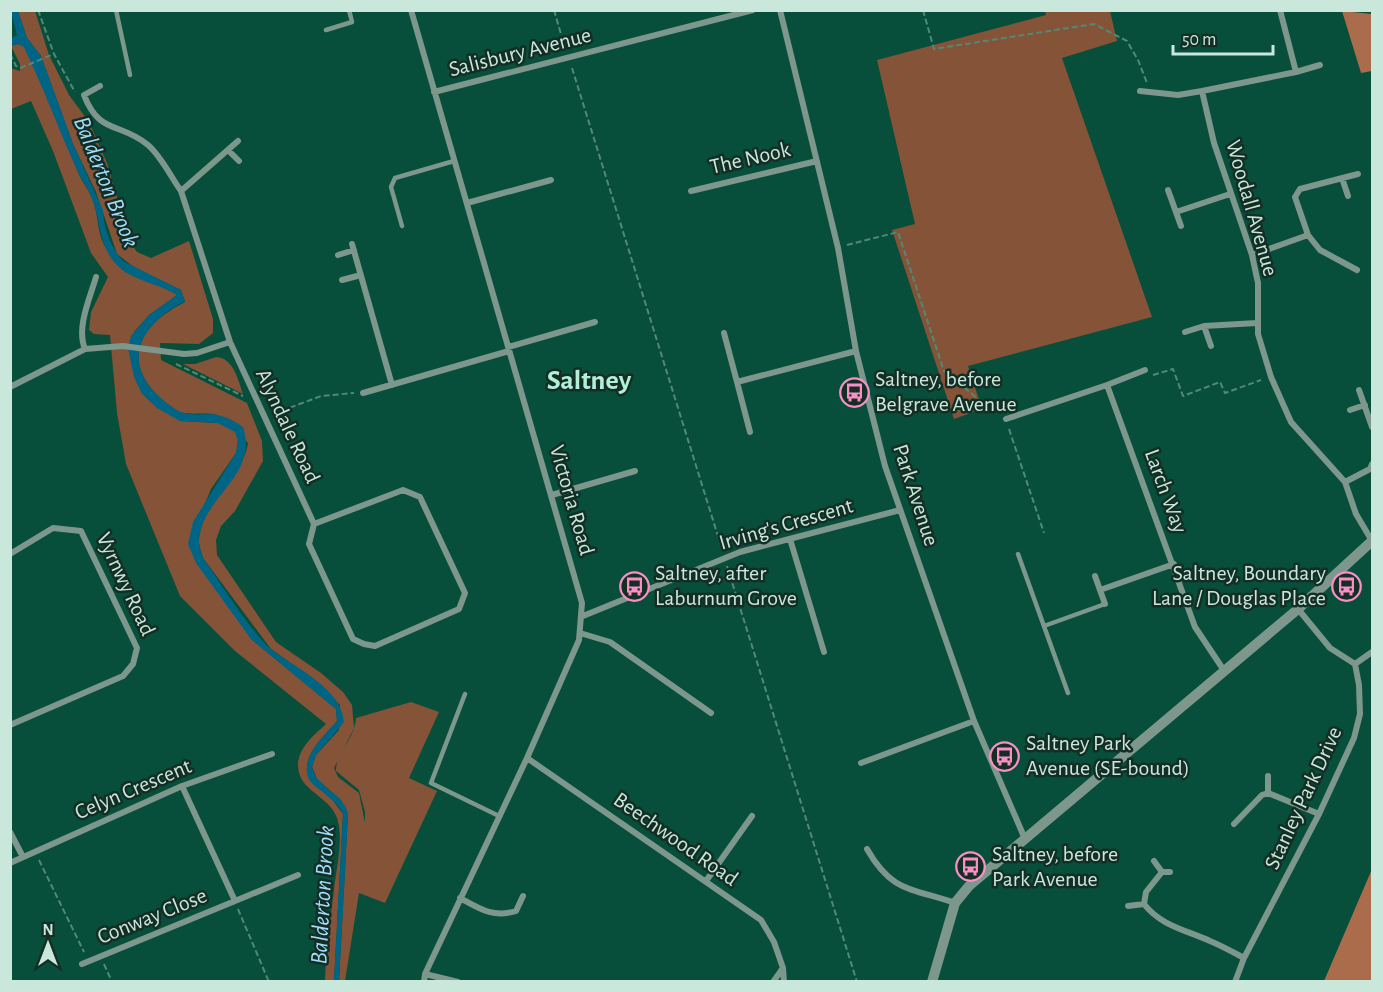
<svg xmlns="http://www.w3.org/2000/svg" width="1383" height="992" viewBox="0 0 1383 992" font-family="'Alegreya Sans',sans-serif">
<rect width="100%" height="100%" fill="#074e3b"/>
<!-- green -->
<path fill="#855337" d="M1045,10L1110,11L1117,41L1062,58L1152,317L968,366L982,409L954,419L892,230L915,224L877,60L1046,15Z
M18,11H35L49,55L69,95L89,122L107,163L130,242L137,252L151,258L189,241L213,319V333L199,344L160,343L161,360L247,403L262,441L263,461L235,511L221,526L216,540L217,555L276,642L321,673L343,692L352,705L354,728L334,768L338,777L359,793L365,823V812L359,790L336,771C335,754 355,739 356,718L411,702L439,712L409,778L437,791L385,903L359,893L345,981H339L348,814L341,800L317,779L312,767L316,755L339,730L340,705L312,678L271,649L203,558C202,553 198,545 199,539C202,503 242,479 248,443C240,436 228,419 217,415C205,411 187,417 176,410C121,373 129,330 185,302L181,290L135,268L117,254L96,192L73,144L41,56L27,38Z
M18,44L24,46C43,86 60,130 78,172C81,180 87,187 91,196C99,212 96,232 106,248C123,276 153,279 177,295L149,315L134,332V377L180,421L218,423L235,431L238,440L236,453L211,489L188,544L251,639L336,709L337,721C326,734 309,749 307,766L343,814L334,981H325C326,951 330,921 334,890C336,869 344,839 337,818C329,795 297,791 298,764C299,747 315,734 326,724L235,651L180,596L126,464L117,413L110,335L94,334L89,330L91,312L108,277L91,253L53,151L31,101L11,109L10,68L20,71V64L11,46Z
M216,357C234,358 238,380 243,394L183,364H195Z"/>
<!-- forest -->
<path fill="#aa6c4b" d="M1342,11L1372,14V71L1361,73Z
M1372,869V981H1324Z"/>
<!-- water -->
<path fill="#006584" d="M11,11H18L27,38L41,56L73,144L103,210C103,227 111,248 123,261L181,290L185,301C130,329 120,375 177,410C187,417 206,413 218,415C227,417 236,422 243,427C259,477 202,496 199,540C198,545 202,553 203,558C220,582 251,633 272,650C297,669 341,688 344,722L316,755L312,767C316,788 344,793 348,814L339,981H334L343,814C339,804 331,800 324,793C319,789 310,783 308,777C301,756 325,735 337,721L336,709L251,639L196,563L188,544L193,522L236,453L238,440L235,432L218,423L180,421L157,408L142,394L134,377L128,348L131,336L149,315L177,295C159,283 131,281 116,264C98,245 101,219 91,196C88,188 82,180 78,172C59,130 43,87 24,47L18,44L11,46L10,39L17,35Z"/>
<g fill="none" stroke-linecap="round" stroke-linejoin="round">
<!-- path -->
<path stroke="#518978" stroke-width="2" stroke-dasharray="6 3" stroke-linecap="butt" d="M38,10L54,54L75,92
M554,10L565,48
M923,10L934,49L1094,24L1127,41L1138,60L1147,83
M10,54L16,66L20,68L54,54
M572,68L722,549
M847,245L898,232L944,371L988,407L1000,403L1002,409
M176,364L243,396
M1153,375L1173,369L1183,396L1220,382L1225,393L1261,380
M273,414L321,396L354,393
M1009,429L1044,533
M727,566L857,982
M39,860L84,952
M238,909L269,982
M104,964L112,982"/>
<!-- service -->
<path stroke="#7e978d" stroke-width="4.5" d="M116,10L130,75
M326,30L352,22L349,10
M402,226L391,187L395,178L454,161
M1018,554L1068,693
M1044,626L1105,604
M465,694L431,783L499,816"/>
<!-- minor -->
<path stroke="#7e978d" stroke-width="6" d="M411,10L582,603L579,640L527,758L425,974L424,982
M780,10L838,248L856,351L885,466L974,721L1025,839
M1280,10L1296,72L1202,91L1214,143L1252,255L1258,283V334L1271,377L1291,422L1345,482L1356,514L1372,541
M1296,72L1320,65
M100,86L84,95C99,135 121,122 148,145C161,156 171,177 181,191
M1140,91L1178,95L1202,91
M434,92L753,10
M238,141L181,191L230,342L314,524L309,544L353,639L364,644L375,646L459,609L465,593L420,497L403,490L314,524
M228,150L239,161
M1342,178L1348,196
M1168,190L1181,226
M691,191L817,161
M467,203L551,180
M1176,212L1230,194
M1308,235L1320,250L1357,270
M352,244L392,385
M338,255L354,250
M1252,255L1308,235L1295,197L1300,189L1358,174
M342,280L361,275
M1204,326L1211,346
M1185,332L1204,326L1257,323
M724,333L737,382L856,351
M508,347L595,322
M85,349C76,328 90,298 96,277
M737,382L750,432
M1107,385L1145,370
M10,387L85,349L123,346L184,354L197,353L230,342
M1359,390L1372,427
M363,393L509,351
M1350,410L1365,405
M1006,419L1107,385L1195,627L1225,672
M1345,482L1370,469L1372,464
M552,495L635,471
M790,539L824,652
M10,554L53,528L81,531L137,648L133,664L123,676L10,725
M1095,576L1105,604
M1100,590L1174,564
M583,616L740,552L900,510
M580,633L610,642L711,713
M1355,664L1372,652
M527,758L761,920L774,942L783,968L773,982
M861,763L974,721
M1268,776V793
M182,786L235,901L298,875
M1234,824L1262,795L1268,793L1319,814
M10,832L23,857
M867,849C892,893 912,888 955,903
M1154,861L1162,872
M10,863L182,786L272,754
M1170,872H1162L1146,892L1144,904C1161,926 1186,930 1210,941C1222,946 1233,952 1244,958
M706,881L752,816
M460,898C480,909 493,918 516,911L523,896
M1128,906L1144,904
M82,964L235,901
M783,968L784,982
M425,974L458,982
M1235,982L1244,958L1319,814L1354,738L1360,714L1359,685L1355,664L1330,648L1298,609"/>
<!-- tertiary -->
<path stroke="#7e978d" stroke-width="10" d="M932,982L955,903L969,886L1298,609L1372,541"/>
</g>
<!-- icons -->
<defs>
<symbol id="bus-ring" viewBox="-11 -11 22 22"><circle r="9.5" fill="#142e25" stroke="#fa8fc6" stroke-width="1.5"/><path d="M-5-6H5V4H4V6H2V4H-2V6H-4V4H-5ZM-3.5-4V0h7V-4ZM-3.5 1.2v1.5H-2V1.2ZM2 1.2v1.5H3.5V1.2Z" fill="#fa8fc6"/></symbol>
</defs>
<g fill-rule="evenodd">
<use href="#bus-ring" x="838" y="376" width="33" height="33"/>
<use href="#bus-ring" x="618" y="570" width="33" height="33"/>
<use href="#bus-ring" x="1330" y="570" width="33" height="33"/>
<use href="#bus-ring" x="988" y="740" width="33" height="33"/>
<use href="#bus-ring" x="954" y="850" width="33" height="33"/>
</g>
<g text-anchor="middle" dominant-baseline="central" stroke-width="5" stroke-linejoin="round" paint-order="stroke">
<!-- street labels -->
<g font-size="22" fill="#c9e8db" stroke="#142e25">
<text transform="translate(520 52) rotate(-14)">Salisbury Avenue</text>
<text transform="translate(750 158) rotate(-13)">The Nook</text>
<text transform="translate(1252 208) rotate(74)">Woodall Avenue</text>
<text transform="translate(288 426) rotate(65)">Alyndale Road</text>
<text transform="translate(1166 491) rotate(70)">Larch Way</text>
<text transform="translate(916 495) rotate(72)">Park Avenue</text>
<text transform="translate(572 500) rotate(74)">Victoria Road</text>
<text transform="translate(786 524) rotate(-16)">Irving's Crescent</text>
<text transform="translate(126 584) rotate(65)">Vyrnwy Road</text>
<text transform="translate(133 789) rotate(-23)">Celyn Crescent</text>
<text transform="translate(1303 798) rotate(-65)">Stanley Park Drive</text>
<text transform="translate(676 839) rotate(35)">Beechwood Road</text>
<text transform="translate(152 916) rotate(-22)">Conway Close</text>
</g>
<!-- poi labels -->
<g font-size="22" fill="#c9e8db" stroke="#142e25" text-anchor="start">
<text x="875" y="379">Saltney, before<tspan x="875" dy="25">Belgrave Avenue</tspan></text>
<text x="655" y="573">Saltney, after<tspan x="655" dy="25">Laburnum Grove</tspan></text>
<text x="1326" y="573" text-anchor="end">Saltney, Boundary<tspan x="1326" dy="25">Lane / Douglas Place</tspan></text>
<text x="1026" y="743">Saltney Park<tspan x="1026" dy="25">Avenue (SE-bound)</tspan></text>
<text x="992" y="854">Saltney, before<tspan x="992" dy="25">Park Avenue</tspan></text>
</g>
<!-- water labels -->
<g font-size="24" font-style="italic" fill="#a1defb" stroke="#142e25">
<text transform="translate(106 182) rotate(68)">Balderton Brook</text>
<text transform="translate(323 895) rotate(-87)">Balderton Brook</text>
</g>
<!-- district labels -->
<g font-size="28" font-weight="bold" fill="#b1f0d7" stroke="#142e25">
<text x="589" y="381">Saltney</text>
</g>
</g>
<!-- border -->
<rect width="1383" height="992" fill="none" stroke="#c9e8db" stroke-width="24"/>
<!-- north arrow -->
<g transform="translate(48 944)" stroke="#142e25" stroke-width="4.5" paint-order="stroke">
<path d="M0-4.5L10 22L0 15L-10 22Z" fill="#c9e8db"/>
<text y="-9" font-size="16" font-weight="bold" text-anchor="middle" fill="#c9e8db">N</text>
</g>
<!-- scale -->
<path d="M1173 45v9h100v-9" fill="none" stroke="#c9e8db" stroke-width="3"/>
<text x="1182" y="45" font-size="18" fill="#c9e8db" stroke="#142e25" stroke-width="4.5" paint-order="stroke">50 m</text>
</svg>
